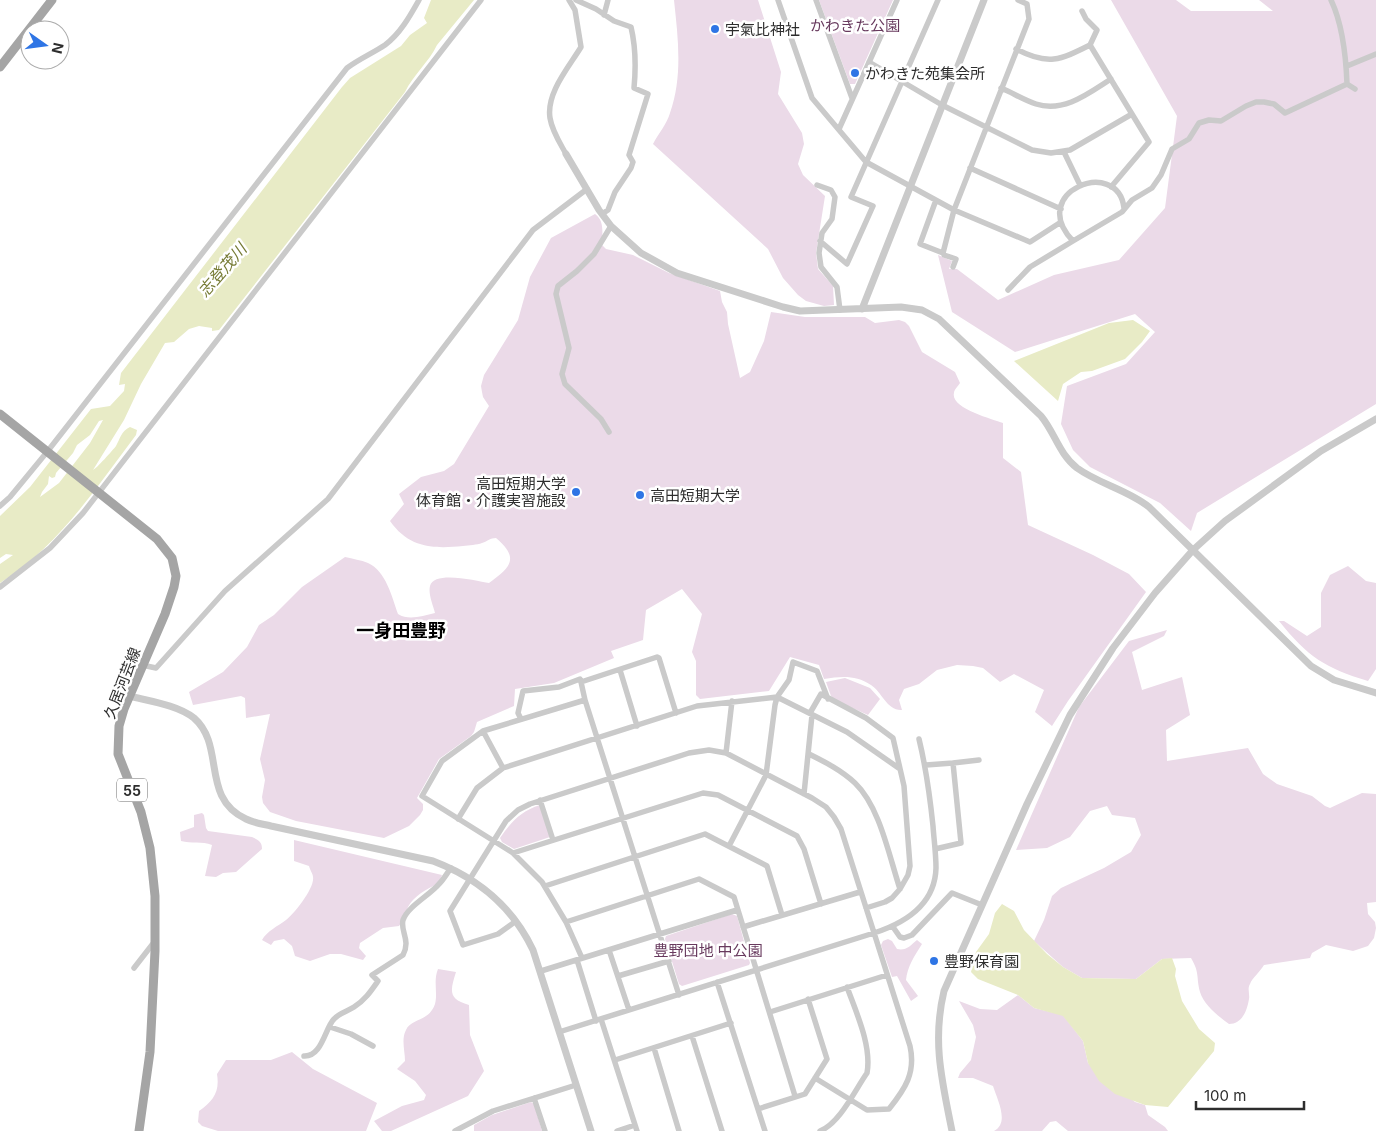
<svg xmlns="http://www.w3.org/2000/svg" width="1376" height="1131" viewBox="0 0 1376 1131" font-family="Inter,'Noto Sans JP',sans-serif">
<rect width="100%" height="100%" fill="#fff"/>
<!-- green -->
<path fill="#ebdae8" d="M674,0H758L781,72L778,94L802,133L804,144L798,164L803,175L825,196L816,253L818,269L833,286L834,305L824,306L806,301L798,295L783,278L768,249L653,144C658,134 667,124 670,113C683,76 678,38 674,0Z
M819,0H893L855,84H850Z
M1111,0H1176L1191,11H1273L1259,0H1376V404L1197,513L1191,531L1160,503L1090,467L1073,450L1061,424L1067,386L1126,364L1155,332L1135,314L1015,352L952,312L938,255L952,261L949,269H957L998,300L1054,275L1119,260L1165,208L1177,116Z
M595,214C605,221 602,234 602,245L606,249L633,255L669,273L720,291L722,302L727,312L728,324L740,378L750,372L764,341L771,312L805,317H865L875,323L899,320L905,322L909,326L922,352L955,372L960,383C958,386 954,390 954,393C950,408 992,419 1003,423V458L1021,472L1028,525L1093,555L1129,574L1146,592L1068,701L1052,726L1035,712L1044,690L1014,674L1000,682L983,668L973,666L957,665L937,670L919,684L904,689L899,700L902,710C887,711 882,692 871,685C856,675 842,676 824,679L819,665L790,657L769,691L700,699L696,695V661L692,652L702,614L682,589L646,610L643,640L611,651L614,658L554,683L515,689L514,706L477,722L474,732L471,736L439,759L417,798L423,804V810L420,815L409,826L384,838L296,821L270,812L263,803L262,797L265,780L260,759L270,714L246,718L245,698L241,696L193,705L189,692L223,672L247,647L259,625L274,615L302,587L345,557C353,559 361,560 368,563C386,571 392,597 398,614C409,621 422,616 435,613C433,605 428,594 430,586C434,570 477,581 489,583C509,568 521,559 496,538C490,538 488,541 482,543C477,545 469,545 463,546C433,549 409,548 390,521L404,504L399,494L421,477L444,471L454,464L489,406L483,397L482,392L481,386L484,375L518,320L530,277L551,238Z
M1348,566L1366,581L1376,583V669L1368,681C1325,668 1308,657 1279,621H1284L1307,636L1321,627V593L1330,575Z
M1167,630L1164,636L1132,652L1142,690L1182,677L1190,715L1166,730L1167,761L1248,748L1263,774L1277,784L1312,796L1325,806L1330,808L1362,793L1376,794V902L1367,903L1368,914L1375,922L1376,928L1374,938L1368,946L1353,951L1326,945L1312,953L1310,958L1264,965C1260,972 1252,978 1250,984C1247,989 1250,994 1249,999C1247,1011 1242,1024 1229,1024C1218,1016 1204,1005 1200,992C1196,977 1200,973 1191,958L1162,959L1136,979L1082,978L1063,967L1034,941L1044,920L1052,896L1061,888L1104,868L1131,852L1141,835L1135,818L1112,815L1107,806L1090,811L1070,837L1047,848L1016,850L1079,707L1129,641Z
M845,678L870,688L880,699L868,715L835,700L831,696L826,682Z
M540,805L550,837L514,849L502,842L500,838C511,822 521,811 540,805Z
M202,813L204,815L206,828L208,831L252,837C259,840 262,842 262,849L236,872L223,873L216,877L205,876L212,845C202,841 191,844 181,841L180,832L194,827V815Z
M294,840L442,875L438,884C427,888 413,897 408,907C404,916 406,917 399,926L383,928L360,943L359,948L366,956L363,960L341,954H330L310,961L295,956L292,946L284,939L274,941L271,945L262,940C267,931 278,926 286,920C294,914 315,888 313,877C313,874 310,870 309,866L294,861Z
M732,914L737,916L750,963L749,965L682,986L679,984L665,939L666,936Z
M888,939L892,941L897,949C906,951 910,946 917,940L922,944C915,955 907,967 906,980L918,996L911,1001L897,976L892,977L881,945L883,941Z
M438,969L456,972C450,991 448,999 469,1005L470,1035L484,1071L468,1096L391,1131H382L374,1121L402,1106L424,1100L426,1095L415,1081L397,1069L405,1061C405,1051 401,1039 406,1030C411,1018 429,1022 435,1004C438,993 433,981 438,969Z
M1018,995L1034,1008L1063,1015L1083,1041L1088,1063L1135,1102L1145,1105L1148,1115L1165,1127L1168,1131H1068L1056,1121L1050,1122L1042,1131H994C1010,1123 997,1099 993,1086L973,1078H958L960,1073L971,1060L976,1037L973,1025L959,1001L980,1009L997,1010Z
M292,1052L313,1069L377,1103L366,1131H218L202,1126L198,1122L199,1111C213,1101 220,1092 217,1074L226,1060H271Z
M531,1102L534,1104L542,1131H474V1125L492,1115Z"/>
<!-- water -->
<path fill="#e8ebc6" fill-rule="evenodd" d="M431,0H474L437,45C429,62 413,75 405,92L219,330L212,331V328L199,326L189,329L174,342L165,343L141,384L124,420L93,470C96,469 113,450 116,446C120,439 121,431 130,427L137,430L136,435C96,488 58,547 0,583V564L13,555L6,554L0,558V516L30,487L91,409L110,406L124,391L125,384L119,385L121,373L342,87L350,78L401,46L410,35L427,23L424,18ZM103,420L90,443L59,483L40,497L42,492L48,484L49,476L52,478L55,477L56,473L73,453L77,445L90,435L99,421Z
M1133,320L1150,331L1142,342L1125,359L1092,371L1081,372L1063,384L1058,401L1014,361L1109,323Z
M1002,904L1014,911L1024,930L1047,954L1063,967L1082,978L1136,979L1162,959L1172,958L1176,969L1175,976L1182,1001L1199,1029L1215,1043L1214,1051L1168,1107L1145,1105L1115,1094L1099,1081L1088,1063L1083,1041L1063,1016L1034,1008L1018,995L978,979L971,972L976,952L989,934L995,913Z"/>
<g fill="none" stroke-linecap="round" stroke-linejoin="round">
<!-- minor -->
<path stroke="#cacaca" stroke-width="5.5" d="M576,0L596,9L614,21L631,27C636,48 636,67 634,88L648,94L629,155L633,162L631,168L615,192L608,210L602,214
M778,0L812,98L866,162L954,210L1030,242L1061,222
M816,0L852,98
M1331,0C1343,25 1346,57 1347,84
M1082,11L1086,19L1097,30L1090,45
M604,15L608,0
M1016,49C1048,66 1060,60 1090,45L1149,142L1111,187
M869,62L942,105L1032,150L1051,153L1070,150L1132,114
M1347,66L1376,54
M1347,84L1355,89
M1001,88C1013,93 1024,100 1036,104C1064,113 1089,93 1111,79
M839,129L897,0
M1064,152L1080,185
M566,154C560,143 552,131 550,118C546,93 569,67 581,47L575,10L569,0
M970,168L1061,209
M817,185L831,190L835,197L832,219L822,233L819,253L821,267L837,287L840,310
M936,200L920,244L943,253L954,210L1029,19L1027,4L1018,0
M1124,208C1118,156 1026,192 1073,241L1122,212L1132,200L1152,188L1161,175L1172,149L1189,139L1199,123L1209,120L1221,121L1246,106L1256,102H1264L1274,104L1285,113L1347,84
M820,241L847,264L873,206L851,197L938,0
M943,253L944,255L956,259L953,267
M1008,290L1030,267L1073,241
M609,432L601,419L565,384L562,374L569,348L556,294L558,286L577,271L594,254L611,226
M0,506L10,497L47,452L347,68C359,59 373,53 385,45C400,34 410,16 419,0
M0,587L50,548L83,513L481,0
M142,665L156,668L225,591L328,499L533,230L587,189
M620,670L637,726
M581,682L585,700L679,995
M810,713L821,694L866,718L893,738L904,786L910,866L908,875L900,889L892,898L885,902L866,908
M521,719L518,713L523,691L559,687L580,679L581,682L657,657L659,658L676,713
M483,731L503,768
M726,753L732,701
M809,754C825,762 841,770 855,783C880,807 889,856 900,889
M953,763L979,760
M926,765L953,763L961,843L935,849
M804,794L812,715
M540,800L553,840
M458,819L477,788L503,768L697,706L777,697L847,732L900,769
M729,846L766,775L775,705L777,697L789,680L793,662L817,671L828,699
M513,853L703,793L718,795L797,836L804,849L821,904
M545,886L705,834L767,866L782,915
M516,921L498,934L463,945L450,911L506,821L518,810L530,804L689,753L709,750L726,753L812,798L826,807L834,817L841,829L910,1046C916,1073 905,1089 889,1109L867,1110L815,1078
M566,922L699,879L734,897L795,1096
M743,927L860,892
M893,927L900,937L904,938L912,935L952,893L982,905
M609,950L629,1010
M582,958L566,922L542,882L513,853L422,796L442,761L483,731L585,700
M577,960L596,1021
M134,968L155,941
M541,971L737,910
M618,976L669,961
M717,982L765,1131
M770,1012L887,975
M601,1019L637,1131
M330,1027L351,1034L373,1046
M559,1032L874,933C905,923 935,905 936,868C936,854 934,840 933,826C930,797 926,768 919,739
M692,1036L722,1131
M654,1048L679,1131
M304,1056C322,1057 325,1028 334,1019C339,1013 348,1011 354,1007C365,1000 371,991 378,981L372,975L403,955C411,940 400,931 403,920C408,906 430,895 439,884C444,879 447,873 451,868
M615,1060L731,1023
M534,1098L545,1131
M758,1109L805,1094L827,1059L808,999
M455,1131L493,1111L576,1085
M617,1131L635,1125
M820,1131C840,1123 855,1090 867,1073C872,1046 856,1012 847,987"/>
<!-- tertiary -->
<path stroke="#cacaca" stroke-width="7" d="M566,154L599,210L611,226L641,253L677,273L783,307L800,311L901,307L922,310L939,319L1041,416C1055,433 1059,454 1077,468C1099,484 1128,490 1149,507L1311,666L1334,680L1376,693
M862,309L984,0
M129,696C149,701 178,705 194,718C226,746 200,798 246,819C254,823 263,824 271,826L433,861C478,878 512,906 533,950L591,1131
M952,1131C942,1081 932,1041 944,991L1027,804L1070,715L1113,648L1155,593L1193,550L1225,521L1321,451L1376,419"/>
<!-- primary -->
<path stroke="#a5a5a5" stroke-width="9" d="M0,67L52,0
M0,414L157,539L172,558L176,576L174,587L165,614L124,709L119,726L118,754L141,812L150,848L155,896V951L150,1052L139,1131"/>
</g>
<!-- markers -->
<g fill="#2e75e5" stroke="#fff" stroke-width="2">
<circle cx="715" cy="29" r="5"/>
<circle cx="855" cy="73" r="5"/>
<circle cx="576" cy="492" r="5"/>
<circle cx="640" cy="495" r="5"/>
<circle cx="934" cy="961" r="5"/>
</g>
<g text-anchor="middle" dominant-baseline="central" stroke-width="5" stroke-linejoin="round" paint-order="stroke">
<!-- shield labels -->
<rect fill="#fff" stroke="#6c6c6c" stroke-width="1" x="117" y="778.5" width="30" height="23" rx="4"/>
<g font-size="14" font-weight="bold" fill="#2d2d2d">
<text x="132" y="790">55</text>
</g>
<!-- park labels -->
<g font-size="15" fill="#683a5e" stroke="#fff">
<text x="855" y="25">かわきた公園</text>
<text x="708" y="950">豊野団地 中公園</text>
</g>
<!-- poi labels -->
<g font-size="15" fill="#2d2d2d" stroke="#fff" text-anchor="start">
<text x="725" y="29">宇氣比神社</text>
<text x="865" y="73">かわきた苑集会所</text>
<text x="566" y="483" text-anchor="end">高田短期大学<tspan x="566" dy="17">体育館・介護実習施設</tspan></text>
<text x="650" y="495">高田短期大学</text>
<text x="944" y="961">豊野保育園</text>
</g>
<!-- street labels -->
<g font-size="15" fill="#2d2d2d" stroke="#fff">
<text transform="translate(122 683) rotate(-69)">久居河芸線</text>
</g>
<!-- water labels -->
<g font-size="16" font-style="italic" fill="#767b35" stroke="#fff">
<text transform="translate(222 270) rotate(-49)">志登茂川</text>
</g>
<!-- quarter labels -->
<g font-size="18" font-weight="bold" fill="#000" stroke="#fff">
<text x="401" y="630">一身田豊野</text>
</g>
</g>
<!-- north arrow -->
<g transform="translate(45 45) rotate(104)"><circle r="24" fill="#ffffff" stroke="#ababab"/>
<path d="M0-4L9 19L0 12L-9 19Z" fill="#2e75e5"/>
<text y="-8" font-size="14" font-weight="bold" text-anchor="middle" fill="#2d2d2d">N</text>
</g>
<!-- scale -->
<path d="M1196 1101v8h108v-8" fill="none" stroke="#2d2d2d" stroke-width="2.5"/>
<text x="1204" y="1101" font-size="15" fill="#2d2d2d" stroke="#ffffff" stroke-width="4" paint-order="stroke">100 m</text>
</svg>
